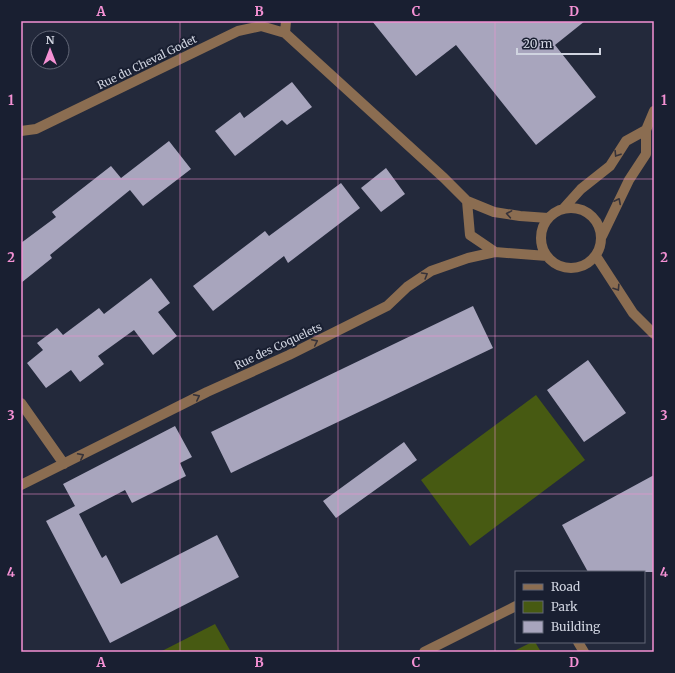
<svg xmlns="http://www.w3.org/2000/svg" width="675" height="673" viewBox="0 0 675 673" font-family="Merriweather,serif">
<rect width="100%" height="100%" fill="#23293b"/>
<!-- green -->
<path fill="#475a12" d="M536,395L585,460L470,546L421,480Z
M215,624L231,652H160Z
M532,642H535L541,652H512Z"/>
<!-- building -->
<path fill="#a8a5bd" d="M372,21H585L555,45L596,97L536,145L456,45L416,76Z
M292,82L312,107L287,125L282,120L235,156L215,131L240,112L244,118Z
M169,141L191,169L143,206L130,190L50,255L52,258L21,283V243L56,217L52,212L111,166L121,178Z
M386,168L405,194L381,212L361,188Z
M341,183L360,208L288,263L284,256L213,311L193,286L265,231L269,236Z
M151,278L170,303L158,312L177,336L153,355L134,330L98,356L104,364L80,382L71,370L46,388L27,363L43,350L37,343L57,328L63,335L99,308L104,314Z
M473,306L493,348L231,473L211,432Z
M588,360L626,413L584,442L547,390Z
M175,426L192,457L180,463L186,476L132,503L125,490L79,514L102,558L106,555L121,584L217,535L239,577L110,643L46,521L75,506L63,484Z
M404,442L417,460L336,518L323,501Z
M654,475V572H588L562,525Z"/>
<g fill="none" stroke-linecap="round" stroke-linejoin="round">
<!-- minor -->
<path stroke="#8b6d51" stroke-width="10" d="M285,33L286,21
M21,131L36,129L238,31L261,26L285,33L444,178L467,201L494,212L520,216L548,218
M467,201L470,235L495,252
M541 238a30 30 0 1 1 60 0a30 30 0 1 1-60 0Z
M563,209L581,189L610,166L626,141L646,130
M602,236L629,180L646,154V130L654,111
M596,256L633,313L654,334
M21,403L64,464
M21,485L207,392L289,355L387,306L407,287L431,271L468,258L495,252L547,256
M578,642L584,652
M424,652L516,606"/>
</g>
<!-- one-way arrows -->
<defs><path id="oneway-chevron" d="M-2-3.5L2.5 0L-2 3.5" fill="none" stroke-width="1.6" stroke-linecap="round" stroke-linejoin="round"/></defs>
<g stroke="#363239">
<use href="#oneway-chevron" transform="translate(617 154) rotate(122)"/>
<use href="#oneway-chevron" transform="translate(618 201) rotate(-63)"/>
<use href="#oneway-chevron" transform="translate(509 214) rotate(-170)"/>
<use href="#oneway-chevron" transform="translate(425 275) rotate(-31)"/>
<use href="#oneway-chevron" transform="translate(617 288) rotate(57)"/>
<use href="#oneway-chevron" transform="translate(315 342) rotate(-26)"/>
<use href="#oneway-chevron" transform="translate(197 397) rotate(-27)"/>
<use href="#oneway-chevron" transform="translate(81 456) rotate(-27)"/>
</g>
<!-- grid -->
<path fill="none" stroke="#f491d4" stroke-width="1" stroke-opacity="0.55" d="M180,21V652M338,21V652M495,21V652M21,179H654M21,336H654M21,494H654"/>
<g text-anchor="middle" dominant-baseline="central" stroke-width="4" stroke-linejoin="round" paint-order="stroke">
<!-- street labels -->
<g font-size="11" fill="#d0d4e0" stroke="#191f31">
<text transform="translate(147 62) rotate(-26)">Rue du Cheval Godet</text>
<text transform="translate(278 346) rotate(-25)">Rue des Coquelets</text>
</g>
</g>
<!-- border -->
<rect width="675" height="673" fill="none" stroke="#191f31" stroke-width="44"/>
<!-- legend -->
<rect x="515" y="571" width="130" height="72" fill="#191f31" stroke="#626777"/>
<rect x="523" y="584" width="20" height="6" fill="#8b6d51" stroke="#626777"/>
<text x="551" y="591" font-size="12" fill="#d0d4e0">Road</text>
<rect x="523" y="601" width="20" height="12" fill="#475a12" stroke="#626777"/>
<text x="551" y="611" font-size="12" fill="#d0d4e0">Park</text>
<rect x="523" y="621" width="20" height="12" fill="#a8a5bd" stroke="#626777"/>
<text x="551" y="631" font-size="12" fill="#d0d4e0">Building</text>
<!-- north arrow -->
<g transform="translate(50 50)"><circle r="19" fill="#191f31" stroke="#626777"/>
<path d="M0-3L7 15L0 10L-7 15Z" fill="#f491d4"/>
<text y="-6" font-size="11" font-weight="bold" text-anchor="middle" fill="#d0d4e0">N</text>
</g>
<!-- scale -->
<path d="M517 48v6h83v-6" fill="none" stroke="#d0d4e0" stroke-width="2"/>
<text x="523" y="48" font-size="12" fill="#d0d4e0" stroke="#191f31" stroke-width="3" paint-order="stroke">20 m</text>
<rect x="22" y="22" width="631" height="629" fill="none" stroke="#f491d4" stroke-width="1.5"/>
<g font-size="13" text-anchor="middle" font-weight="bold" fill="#f491d4">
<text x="101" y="16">A</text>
<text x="259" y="16">B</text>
<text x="416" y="16">C</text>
<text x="574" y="16">D</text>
<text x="11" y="105">1</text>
<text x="664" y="105">1</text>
<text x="11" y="262">2</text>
<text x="664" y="262">2</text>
<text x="11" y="420">3</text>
<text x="664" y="420">3</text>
<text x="11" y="577">4</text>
<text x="664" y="577">4</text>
<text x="101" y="667">A</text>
<text x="259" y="667">B</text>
<text x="416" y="667">C</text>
<text x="574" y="667">D</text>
</g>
</svg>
